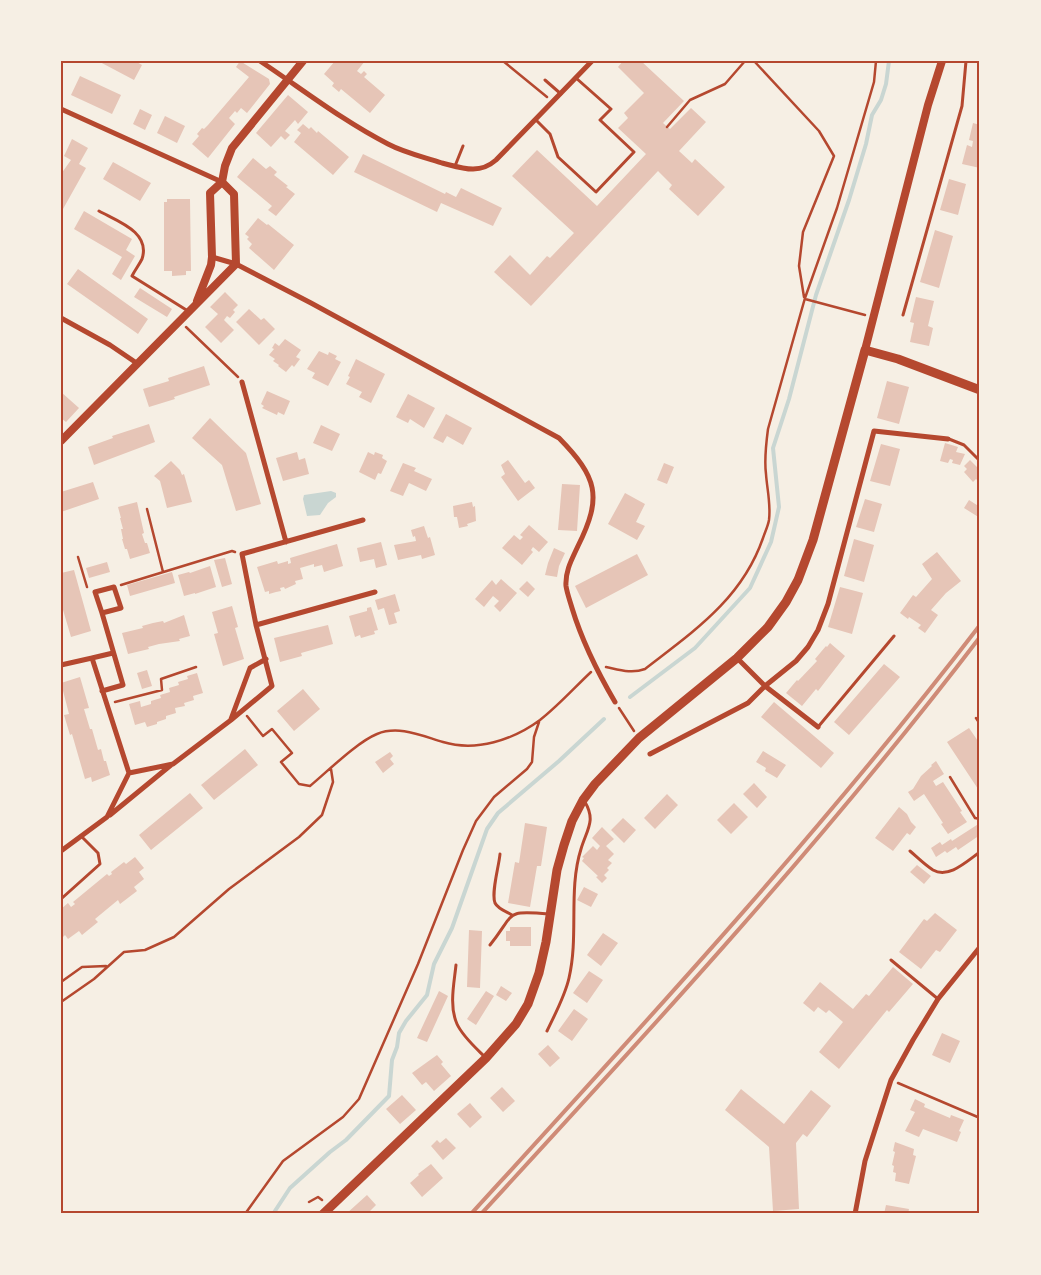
<svg xmlns="http://www.w3.org/2000/svg" width="1041" height="1275" viewBox="0 0 1041 1275" font-family="Georgia,serif">
<rect width="100%" height="100%" fill="#f6efe4"/>
<!-- water -->
<path fill="#c9d6d2" d="M331,491L336,493V497L328,503L320,515L307,516L303,499L304,495Z"/>
<g fill="none" stroke-linecap="round" stroke-linejoin="round">
<!-- stream -->
<path stroke="#c9d6d2" stroke-width="4" d="M630,697L695,648L750,588L771,542L779,507L773,448L789,399L816,295L849,200L866,144L872,115L881,100L886,84L889,61
M273,1214L290,1188L330,1152L346,1140L389,1096L392,1060L397,1047L399,1033L406,1021L427,995L434,964L452,928L487,829L498,813L559,761L604,719"/>
</g>
<!-- building -->
<path fill="#e6c5b7" d="M98,61H135L142,65L134,80Z
M240,61L269,79L270,84L247,113L241,108L237,113L235,111L229,118L235,124L208,158L192,144L199,136L197,134L202,128L204,129L208,125L249,77L236,67Z
M335,61H365L357,71L361,74L364,71L367,74L364,77L385,95L370,113L341,89L339,92L332,86L334,83L324,74Z
M623,61H641L684,101L663,123L670,129L691,108L706,122L679,151L692,163L695,159L725,187L698,216L669,189L672,185L658,171L531,306L494,272L510,255L530,275L547,256L550,258L574,233L512,176L537,150L597,206L646,154L618,128L628,118L624,113L644,93L618,67Z
M80,76L121,95L112,114L71,95Z
M288,95L308,112L298,124L295,120L285,131L290,135L285,140L281,136L271,147L256,133Z
M140,109L152,115L145,130L133,124Z
M165,116L185,126L177,143L157,133Z
M973,123L980,125V168L962,164L967,145L972,147L973,141L969,140Z
M303,124L309,129L311,127L317,133L318,131L349,157L333,175L294,142L301,133L297,130Z
M72,139L88,148L79,164L86,168L63,209L61,208V174L71,160L64,156Z
M363,154L445,194L446,192L456,197L461,188L502,208L493,226L441,203L437,212L354,172Z
M253,158L266,169L270,166L277,172L274,175L288,186L286,187L295,194L276,216L268,210L272,206L237,177Z
M113,162L151,183L140,201L103,179Z
M949,179L966,184L958,215L940,210Z
M167,199H190L191,271H186V275L172,276V271H164V202H167Z
M84,211L132,239L126,250L135,256L121,280L112,274L122,257L74,229Z
M258,218L267,225L268,224L294,245L274,270L249,248L252,244L247,239L249,237L245,234Z
M935,230L953,236L939,288L920,282Z
M78,269L148,319L138,334L67,284Z
M140,288L172,309L167,317L134,297Z
M225,292L238,305L233,310L235,312L230,318L227,316L224,320L234,330L221,343L205,327L218,314L210,307Z
M916,297L934,301L928,326L933,328L929,346L910,342L914,323L910,322Z
M249,309L261,320L264,318L275,329L259,345L236,322Z
M285,339L301,350L296,357L300,359L294,367L292,365L286,372L278,366L279,365L273,361L275,359L269,355L274,349L272,348L275,343L279,346Z
M319,351L328,355L329,352L337,356L335,359L341,362L328,386L312,378L315,373L307,369Z
M356,359L385,374L371,403L359,397L362,392L346,384L350,377L348,376Z
M204,366L210,385L174,397L175,399L149,407L143,389L169,381L168,378Z
M887,381L909,387L899,424L877,418Z
M267,391L290,401L284,415L278,412L277,415L262,408L264,406L261,404Z
M61,392L79,408L66,422L61,418Z
M408,394L435,408L424,428L410,419L408,423L396,417Z
M446,414L472,428L463,445L447,436L443,443L433,438Z
M210,418L246,453L261,504L236,511L222,465L192,438Z
M149,424L155,442L94,465L88,447L113,438L112,436Z
M321,425L340,434L332,451L313,443Z
M945,443L958,447L956,452L965,454L960,465L952,463L953,460L950,459L948,463L940,461Z
M881,444L900,449L890,486L870,481Z
M297,452L299,460L305,458L309,474L283,481L276,458Z
M368,452L374,455L375,452L383,455L382,458L387,461L381,474L378,473L375,480L359,472Z
M508,460L525,483L529,480L535,488L518,501L501,477L505,474L501,465Z
M970,460L980,470L979,482L976,479L973,482L964,472L967,469L964,466Z
M171,461L180,470L182,475L184,474L192,502L167,508L160,481L154,476Z
M403,463L416,468L414,471L432,479L426,491L409,483L403,496L390,491Z
M664,463L674,467L667,484L657,480Z
M93,482L99,499L61,512V492Z
M562,484L580,485L577,531L558,530Z
M625,493L645,504L636,522L645,526L637,540L608,524Z
M865,499L882,504L874,532L856,527Z
M969,500L980,507V518L964,508Z
M137,502L144,533L142,534L145,543H147L150,553L130,559L127,549H125L122,539H123L121,529H123L120,518H121L118,507Z
M472,502L473,507L475,506L476,521L467,524L468,526L459,528L457,517H454L453,506Z
M529,525L548,542L539,552L533,547L531,550L533,552L522,565L502,548L514,535L520,540L523,537L520,535Z
M424,526L428,538L430,537L435,555L422,559L421,555L398,560L394,545L416,541L415,536L413,537L411,530Z
M854,539L874,545L864,582L844,576Z
M381,542L387,565L376,568L374,559L360,562L357,548Z
M337,544L343,566L324,572L322,565L314,567V564L300,568L303,579L295,581L296,584L285,589L284,587L280,588L281,591L276,592L269,594V591L265,592L257,567L277,561L278,564L288,561V564L291,563L290,558Z
M554,548L565,553L559,566L557,577L545,575L548,563Z
M937,552L961,581L946,593L931,610L938,615L925,633L918,628L921,625L909,617L908,619L900,613L913,595L916,597L932,579L922,564Z
M637,554L648,575L586,608L575,586Z
M225,558L232,584L222,587L214,560Z
M107,562L110,572L89,578L86,568Z
M210,566L216,587L195,594V593L184,596L178,575L189,572L190,573Z
M74,570L91,631L71,637L61,603V573Z
M172,572L175,583L130,596L127,585Z
M501,579L517,593L500,612L494,606L499,601L493,596L484,607L475,599L492,580L496,585Z
M527,581L535,589L528,597L519,589Z
M840,587L863,593L852,634L828,627Z
M395,594L400,611L394,613L397,623L389,625L384,608L378,610L375,600Z
M232,606L238,627L235,628L244,659L223,666L214,634L218,633L212,612Z
M371,607L378,630L374,631L375,634L361,638L360,635L355,637L349,616L367,611V608Z
M184,615L190,636L179,639L180,641L159,644L148,647L149,649L128,654L122,633L143,628L142,626L153,623L163,621L164,623Z
M328,625L333,644L301,653L302,656L280,662L274,638Z
M830,643L845,656L818,691L816,689L802,706L786,693L797,680L798,681L817,661L815,659L826,646L827,647Z
M884,664L900,677L849,735L834,722Z
M147,670L152,686L142,689L137,673Z
M197,673L203,693L193,696L194,700L184,703L185,706L175,708L176,713L166,716V719L157,722V724L147,727L145,722L135,725L129,704L140,701L141,707L151,704V701L161,698L160,695L170,692L169,688L179,685L178,682L188,679L187,676Z
M80,677L89,708L84,709L90,729H92L98,750L101,749L104,761H106L110,775L92,782L91,777L85,779L72,734L70,735L64,715L69,714L61,683Z
M303,689L320,709L294,731L277,711Z
M774,702L834,753L821,768L761,717Z
M969,728L980,744V792L947,742Z
M245,749L258,765L214,800L201,785Z
M763,751L786,765L777,778L765,771L766,768L756,762Z
M390,752L393,756L390,759L394,764L383,773L375,762Z
M936,761L944,774L933,781L936,786L943,782L962,811L960,812L967,822L948,834L941,824L943,823L924,794L914,801L908,792L913,789L921,776L932,766L931,765Z
M754,783L767,797L757,808L743,794Z
M190,793L203,808L151,850L139,835Z
M667,794L678,805L655,829L644,818Z
M734,803L748,817L731,834L717,820Z
M899,807L907,814L911,822L916,827L910,835L907,833L893,851L875,838Z
M623,818L636,830L624,843L611,830Z
M525,823L547,827L541,866H537L530,907L508,903L515,862L519,863Z
M980,823V835L958,850L956,847L947,853L945,851L936,857L931,848L940,842L942,845L951,839L952,841Z
M602,827L614,839L606,846L614,854L608,860L612,863L607,868L609,870L604,875L607,878L602,883L596,877L598,876L582,861L584,858L582,857L593,846L597,850L600,846L592,838Z
M135,857L144,868L139,872L144,879L134,887L137,891L120,904L118,900L95,919L98,922L82,935L79,931L68,939L65,935L61,939V909L68,903L71,907L75,904L73,902L107,874L109,876L112,874L111,872L124,862L126,864Z
M917,865L931,876L924,884L910,872Z
M584,887L598,894L591,907L577,900Z
M935,913L957,930L940,952L936,950L921,969L899,952L924,919L927,921Z
M510,927H531V946H510V941H506V931H510Z
M469,930L482,931L480,988L467,987Z
M603,933L618,943L601,966L587,955Z
M893,967L913,984L889,1012L887,1010L839,1069L819,1052L843,1022L829,1010L826,1013L818,1007L814,1012L803,1003L820,982L853,1009L866,994L869,996Z
M589,971L603,980L587,1003L573,993Z
M501,986L512,993L506,1001L496,995Z
M439,991L448,996L427,1042L417,1038Z
M486,991L494,996L476,1025L467,1019Z
M574,1009L588,1019L572,1041L558,1031Z
M942,1033L960,1041L950,1063L932,1055Z
M548,1045L560,1058L550,1067L538,1054Z
M437,1055L443,1062L441,1064L451,1076L434,1091L426,1082L422,1085L412,1073Z
M502,1087L515,1101L503,1112L490,1098Z
M741,1089L784,1124L811,1090L831,1106L807,1137L803,1134L796,1143L799,1209L773,1211L769,1147L725,1110Z
M402,1095L416,1110L400,1124L386,1109Z
M915,1099L925,1104L924,1107L950,1118L951,1115L964,1120L959,1131L961,1132L957,1142L923,1129L919,1137L905,1131L915,1112L910,1110Z
M470,1103L482,1117L470,1128L457,1114Z
M446,1138L456,1148L443,1160L431,1146L437,1140L440,1143Z
M895,1142L914,1149L913,1155L916,1156L909,1184L895,1181L896,1173L893,1172L894,1166L892,1165L895,1152L893,1151Z
M431,1164L443,1178L422,1197L410,1183L419,1175L418,1174Z
M367,1195L376,1205L367,1214H346Z
M886,1205L909,1209L908,1214H884Z"/>
<g fill="none" stroke-linecap="round" stroke-linejoin="round">
<!-- path -->
<path stroke="#b5482f" stroke-width="2.5" d="M503,61L547,97
M754,61L819,131L834,156L803,232L799,266L804,297
M667,127L690,100L725,84L745,61
M805,299L865,315
M186,327L238,377
M147,509L163,572
M78,557L87,587
M121,585L232,551L235,552
M606,667C620,670 632,674 645,669C694,631 742,599 763,538C765,532 768,526 769,520C771,504 767,489 766,474C764,459 766,444 768,429L805,298L837,208L874,82L876,61
M115,702L162,690L161,679L196,667
M619,708L634,731
M247,716L263,736L272,729L292,753L281,762L299,784L310,786C327,772 357,742 377,734C399,725 422,736 443,742C476,752 513,740 540,720C558,706 574,688 591,672
M976,718L980,724
M950,777L975,818L980,819
M61,982L82,967L106,966
M61,1002L94,979L124,952L145,950L174,937L229,889L299,837L322,815L333,782L331,769
M898,1083L980,1118
M309,1202L318,1197L322,1200
M245,1214L283,1161L343,1117L359,1099L418,964L463,850L476,821L494,797L527,769L532,762L534,737L539,722"/>
<!-- service -->
<path stroke="#b5482f" stroke-width="3" d="M545,80L561,94
M536,120L550,134L558,157L596,192L634,152L600,120L611,109L576,78
M455,166L463,146
M99,211C117,221 151,232 142,259C139,265 135,270 132,276L188,311
M903,315L962,106L966,61
M949,439L964,445L980,461
M818,727L894,636
M910,851C917,857 925,865 933,870C949,879 967,861 980,852
M500,854C499,866 491,893 495,903C498,909 507,912 512,915
M61,899L100,864L98,853L81,836
M490,945C516,913 503,910 549,914
M891,960L938,999
M456,965C454,984 449,1006 457,1024C463,1037 476,1048 486,1058
M547,1031C555,1014 565,996 569,978C579,935 568,890 581,849C587,829 596,821 585,802"/>
<!-- minor -->
<path stroke="#b5482f" stroke-width="5" d="M260,61C302,89 343,121 388,144C405,153 424,157 442,163C462,168 479,175 496,160L592,61
M61,109L222,182
M212,257L236,264L311,303L559,438C597,477 603,496 578,546C572,559 565,571 566,586C567,593 570,601 572,608C582,641 598,673 615,702
M61,318L110,345L138,364
M242,382L286,542
M256,625L375,592
M113,653L92,658L129,773
M737,658L765,686L818,727
M61,665L92,658
M102,691L123,685L102,613L121,608L114,587L95,592L102,613
M231,719L250,668L266,659
M650,754L748,703L765,686L796,661L808,647L818,630L828,604L874,431L948,439
M110,815L171,765
M61,851L107,817L129,773L173,764L231,720L272,686L256,625L242,554L363,520
M855,1214L865,1161L891,1080L913,1040L938,999L980,947"/>
<!-- tertiary -->
<path stroke="#b5482f" stroke-width="8" d="M197,301L211,265L212,257L210,193L222,182L225,166L232,148L303,61
M865,350L928,105L942,61
M61,441L236,264L234,194L222,182"/>
<!-- secondary -->
<path stroke="#b5482f" stroke-width="9" d="M323,1214L486,1058L516,1024L528,1004L539,973L546,942L557,870L564,845L572,821L583,800L595,784L639,738L737,658L768,627L786,602L798,580L813,540L865,350L898,359L980,390"/>
<!-- rail -->
<path stroke="#cf8b77" stroke-width="4" d="M471,1214C646,1022 822,831 980,625
M481,1214C653,1027 826,839 980,637"/>
</g>
<!-- border -->
<rect width="1041" height="1275" fill="none" stroke="#f6efe4" stroke-width="125"/>
<rect x="62" y="62" width="916" height="1150" fill="none" stroke="#b5482f" stroke-width="2"/>
</svg>
